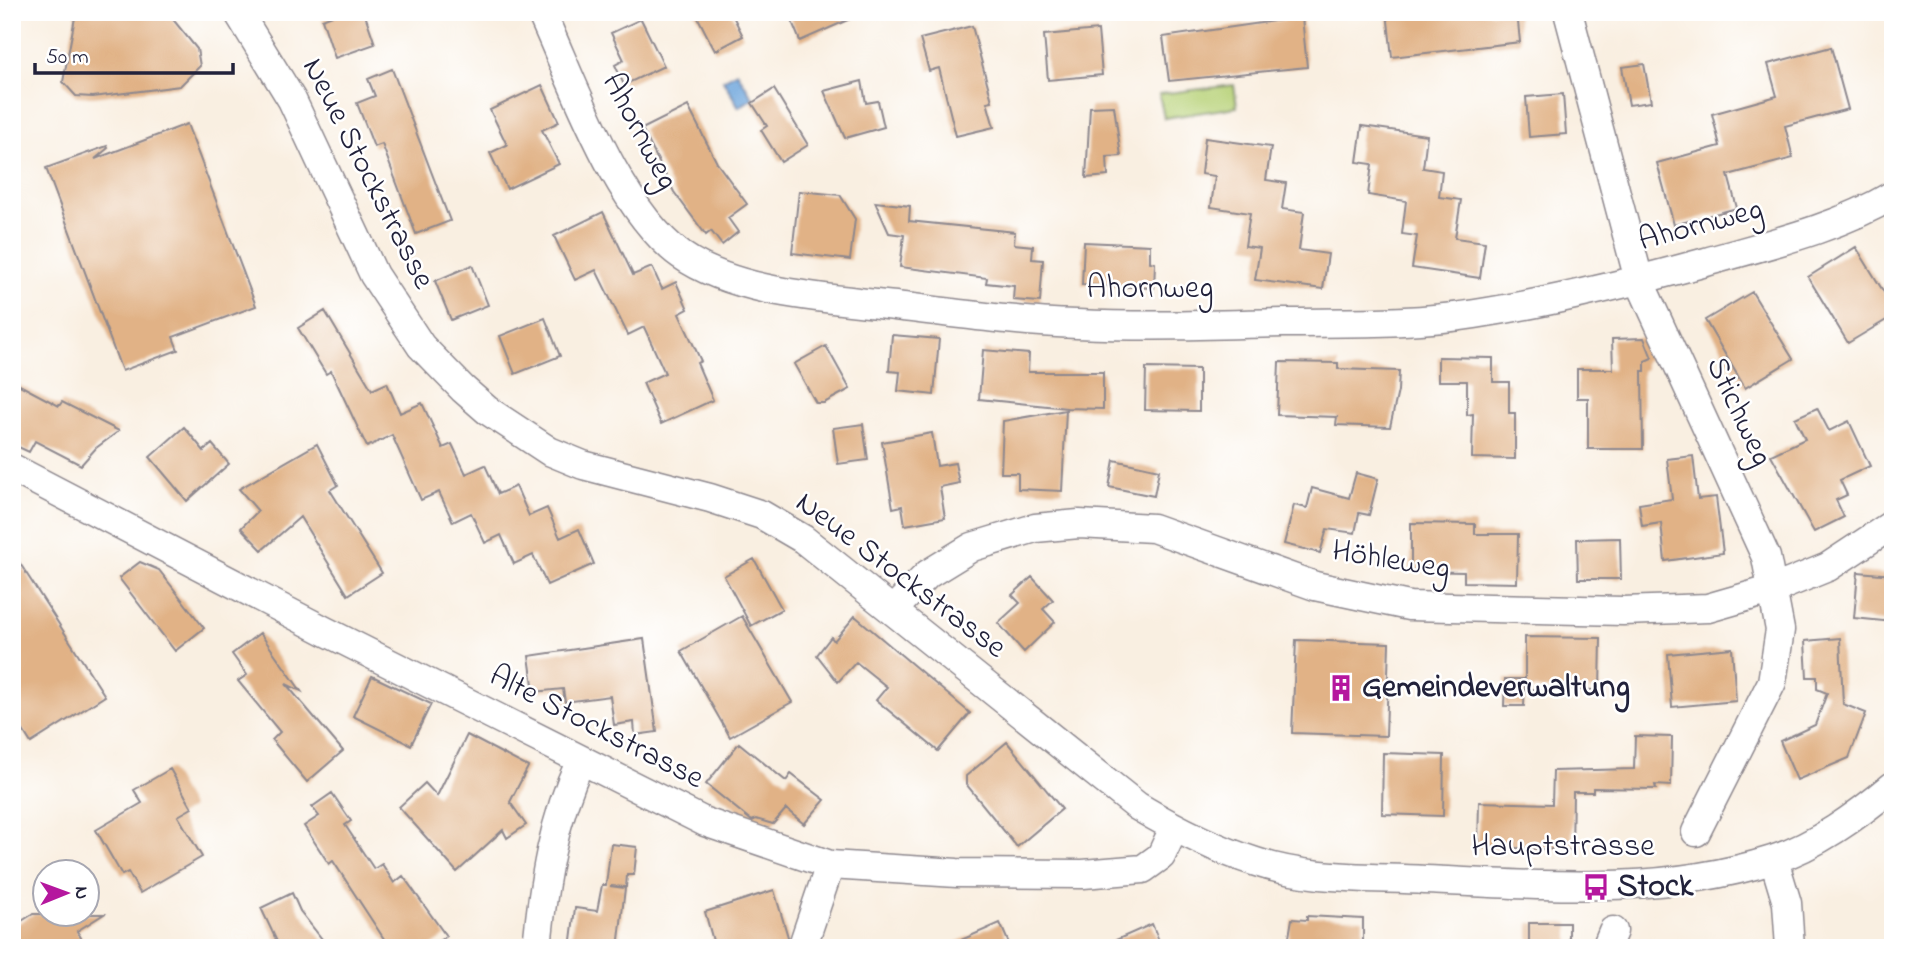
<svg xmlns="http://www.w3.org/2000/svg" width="1905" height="960" viewBox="0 0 1905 960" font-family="'Indie Flower',sans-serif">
<rect width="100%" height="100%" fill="#fff"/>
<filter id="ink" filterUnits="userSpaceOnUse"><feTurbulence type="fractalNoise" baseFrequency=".0143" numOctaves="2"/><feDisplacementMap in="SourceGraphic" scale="14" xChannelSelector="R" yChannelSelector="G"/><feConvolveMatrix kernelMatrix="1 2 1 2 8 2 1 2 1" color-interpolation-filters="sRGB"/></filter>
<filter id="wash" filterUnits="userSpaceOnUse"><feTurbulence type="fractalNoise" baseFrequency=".00686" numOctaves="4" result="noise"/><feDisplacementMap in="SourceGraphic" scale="28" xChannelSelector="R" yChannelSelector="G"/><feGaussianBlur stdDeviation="1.57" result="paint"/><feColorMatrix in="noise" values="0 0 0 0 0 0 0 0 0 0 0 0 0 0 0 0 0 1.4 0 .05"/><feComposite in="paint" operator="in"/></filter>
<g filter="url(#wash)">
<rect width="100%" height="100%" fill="#f9efe1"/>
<!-- green -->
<path fill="#b8d278" stroke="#6d7a5a" stroke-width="2" d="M1234,85L1237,107L1164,118L1159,94Z"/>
<!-- water -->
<path fill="#6ca4db" stroke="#47638b" stroke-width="2" d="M737,72L753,98L739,107L723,80Z"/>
<g id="blocks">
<!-- building -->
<path fill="#e1b286" d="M76,12H167L197,49L200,66L180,86L93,97L76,96L63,82Z
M340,12H364L375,44L335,58L322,19Z
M695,12H731L743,36L715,51Z
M788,12H866L800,41Z
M1387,12H1517L1520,42L1392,57Z
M1302,17L1307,67L1169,81L1163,37Z
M641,19L664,66L624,85L615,65L624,60L611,33Z
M972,26L992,101L987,102L994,127L956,136L939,68L929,71L920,39Z
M1098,30L1102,75L1048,80L1044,35Z
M1831,47L1848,109L1785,126L1793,158L1728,175L1737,208L1674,225L1657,163L1720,146L1712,114L1777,96L1768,64Z
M1644,64L1651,102L1629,105L1622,67Z
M392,69L450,221L416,234L382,144L374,147L357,103L375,96L368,79Z
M862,81L866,103L878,101L884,127L845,138L824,91Z
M542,85L559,122L542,130L559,164L507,189L490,153L507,145L490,110Z
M774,89L808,145L781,162L761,130L767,126L752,103Z
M1563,94L1566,134L1529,137L1526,97Z
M688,106L717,163L747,204L728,218L738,232L722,245L711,231L706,235L674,192L642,129Z
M1114,106L1121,156L1107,157L1108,176L1086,178L1090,107Z
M187,124L256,306L173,337L178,350L122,371L46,168L107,146L108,148L95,159Z
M1362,126L1427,135L1423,168L1442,171L1439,197L1461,200L1455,238L1485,242L1480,278L1412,268L1417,236L1402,234L1406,201L1368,195L1372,164L1357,162Z
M1205,138L1271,147L1266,180L1286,183L1282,209L1304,212L1299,250L1328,254L1323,289L1255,280L1260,248L1245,246L1250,213L1211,207L1215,176L1201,174Z
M799,191L840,195L855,219L850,260L792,253Z
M875,202L910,206L909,221L1015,232L1014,244L1033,246L1032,259L1043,260L1040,302L1013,300L1014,286L986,283L987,278L900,267L904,235L889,233Z
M603,212L633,275L652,267L662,289L676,282L688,309L679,314L701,361L697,363L713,400L661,424L643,383L665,373L644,327L628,335L596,270L575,280L554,236Z
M1084,242L1150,245V262L1155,263L1154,288L1082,285Z
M1856,247L1893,307V316L1848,343L1808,277Z
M472,265L488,305L451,320L435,281Z
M1752,292L1793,359L1745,388L1705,320Z
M325,311L372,390L387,383L400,413L422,403L443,448L452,444L466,474L485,465L498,494L516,486L529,516L547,508L560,538L579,529L594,564L547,585L533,555L514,564L501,535L485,543L471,513L453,522L439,492L421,500L392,435L367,447L331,371L326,374L298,328Z
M545,318L560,356L515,374L500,336Z
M892,335L939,339L934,395L898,391L900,372L889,371Z
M1644,338L1652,358L1645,361V371H1642L1643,449H1588V398H1577V369H1613L1612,339Z
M826,346L850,389L824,403H816L794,364Z
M983,350L1029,354L1028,372H1103V409L1067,408L979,399Z
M1438,357L1493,358V382H1509V413H1515V459L1472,458L1473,414L1467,415V381H1438Z
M1279,362L1338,363V369L1399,371L1398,391L1390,427L1336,425L1337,417L1277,415Z
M1146,368L1199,369V411L1145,410Z
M12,381L59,406L62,402L119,431L96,448L81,465L35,441L29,452L12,444Z
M1817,408L1829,431L1849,421L1870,466L1840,480L1847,495L1836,500L1844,517L1814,532L1771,455L1805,439L1795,418Z
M1066,410L1062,491L1018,489V473H1001L1003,421Z
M863,424L868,460L838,464L833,428Z
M184,427L204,451L212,444L229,464L187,501L150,457Z
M932,433L937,466L955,463L959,483L940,487L945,518L905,525L902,506L893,508L882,442Z
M317,444L338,485L330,490L382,573L348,595L300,517L262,550L241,528L258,511L239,489Z
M1693,456L1698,499L1716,497L1723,553L1665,561L1661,523L1642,526L1639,504L1672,499L1667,459Z
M1114,460L1159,470L1154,496L1109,487Z
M1356,473L1378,479L1369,515L1359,513L1355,533L1327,529L1320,553L1284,544L1294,505L1307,508L1312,488L1349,498Z
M1411,523L1475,524V534H1518L1517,583L1464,582V572L1411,571Z
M1620,538L1621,579H1578L1577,539Z
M12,551L105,696L31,743L12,713Z
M754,559L782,609L751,626L724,576Z
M140,562L159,570L204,628L175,651L119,578Z
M1858,572L1893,575V622L1854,618Z
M1032,577L1053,600L1043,609L1055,622L1024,652L998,623L1020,603L1012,595Z
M742,616L792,702L730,737L681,651Z
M855,616L970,713L938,751L876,700L887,687L856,662L838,682L817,655L831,637L834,641Z
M260,633L301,691L286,684L343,751L307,782L272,740L280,732L238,681L247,675L232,654Z
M1525,637L1601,638L1600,690L1525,689V681L1524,706H1504L1505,679H1525Z
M1840,638L1843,704L1866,713L1849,758L1797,780L1780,741L1815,725L1827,693L1817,689V677H1807L1805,641Z
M644,639L657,732L635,735L634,722L614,725L610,696L565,702L563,689L534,692L529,656Z
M1296,640L1389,643L1386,736L1292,733Z
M1732,648L1736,701L1672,707L1668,654Z
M372,676L431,704L411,745L353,716Z
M467,735L528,767L510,802L526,825L507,838L503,830L457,872L399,807L425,783L437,796Z
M1635,736L1672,737L1671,786L1655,785L1656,789L1593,788V792H1573L1572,850L1478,847L1479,802L1552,804L1553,771L1634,769Z
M1007,742L1062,809L1017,847L966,784V776Z
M739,743L786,781L791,774L825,800L804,824L786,809L773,824L756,819L752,821L706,784Z
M1383,753L1444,755L1443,816L1382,814Z
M170,769L192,808L178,816L202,857L140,893L128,872L122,875L96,830L142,803L134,790Z
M332,793L351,821L345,825L374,869L382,864L394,883L403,876L446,936L429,948H390L333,861L329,864L304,826L319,816L312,807Z
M611,844L637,847L634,875H627L626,887L610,886L625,888L618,948H570L575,908L597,911L602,885H606Z
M774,890L788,937L786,948H715L705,912Z
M292,893L300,911L329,948H280L261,908Z
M33,914H104L77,931L87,948H12V927Z
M1307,916L1363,919V948H1287L1292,919L1307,920Z
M1000,923L1011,948H943Z
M1529,923H1569V948H1529Z
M1152,924L1162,948H1098Z"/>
</g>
</g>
<g filter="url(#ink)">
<use href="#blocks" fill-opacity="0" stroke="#8e888e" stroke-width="2"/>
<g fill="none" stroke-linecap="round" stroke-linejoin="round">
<defs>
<path id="minor" d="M238,12L292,100L374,275L421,346L463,389L487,410L549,451L583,465L710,498L762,515L803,539L1137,806C1174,828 1215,849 1256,862C1309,880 1370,877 1425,880C1542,885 1658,896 1772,860C1816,846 1857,816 1893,786
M541,12C574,84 617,209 681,255C736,294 829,298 895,306C956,313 1016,322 1077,324C1146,327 1215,325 1284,323C1347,322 1413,324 1475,314C1552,302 1630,283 1706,262C1769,244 1836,229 1893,195
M1568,12L1639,280L1766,557L1780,630L1772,682L1696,832
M12,468L325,631L705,822L830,865L957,873L1083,874L1143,869L1161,856L1174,828
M893,610L928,574L972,547L1035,528L1079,524L1153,528L1315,586L1409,606L1623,611L1708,608L1774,589L1828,567L1893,524
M1774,860L1787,903L1790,948
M537,948C543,884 553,819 581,760
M802,948L830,865
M1606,948L1613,931"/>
</defs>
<!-- minor casing -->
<use href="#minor" stroke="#8e888e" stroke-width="31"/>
<!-- minor -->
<use href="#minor" stroke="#fff" stroke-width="28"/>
</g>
</g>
<!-- icons -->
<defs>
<symbol id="building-bare" viewBox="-9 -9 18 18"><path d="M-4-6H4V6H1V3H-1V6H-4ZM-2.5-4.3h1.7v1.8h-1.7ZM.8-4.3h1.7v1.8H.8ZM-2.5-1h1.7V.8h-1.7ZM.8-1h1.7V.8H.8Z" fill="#b5179e" stroke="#fff" stroke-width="2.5" paint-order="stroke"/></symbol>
<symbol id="bus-bare" viewBox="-9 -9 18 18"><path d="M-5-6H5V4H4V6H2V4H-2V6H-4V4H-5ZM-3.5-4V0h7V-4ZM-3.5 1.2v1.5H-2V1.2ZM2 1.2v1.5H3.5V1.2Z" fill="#b5179e" stroke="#fff" stroke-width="2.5" paint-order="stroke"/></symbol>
</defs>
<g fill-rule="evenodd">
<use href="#building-bare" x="1322" y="669" width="38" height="38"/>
<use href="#bus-bare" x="1577" y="868" width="38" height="38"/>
</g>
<g text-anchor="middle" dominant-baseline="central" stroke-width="5" stroke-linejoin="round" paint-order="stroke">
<!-- street labels -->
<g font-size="32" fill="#22223b" stroke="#fff">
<text transform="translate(639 132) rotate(62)">Ahornweg</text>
<text transform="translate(367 174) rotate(63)">Neue Stockstrasse</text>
<text transform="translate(1701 226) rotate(-15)">Ahornweg</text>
<text x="1150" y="289">Ahornweg</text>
<text transform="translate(1738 412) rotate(65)">Stichweg</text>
<text transform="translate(1391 561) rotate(9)">Höhleweg</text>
<text transform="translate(900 576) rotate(37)">Neue Stockstrasse</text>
<text transform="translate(596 728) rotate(27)">Alte Stockstrasse</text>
<text x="1563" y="847">Hauptstrasse</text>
</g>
<!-- poi labels -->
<g font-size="32" font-weight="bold" fill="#22223b" stroke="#fff" text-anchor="start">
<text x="1362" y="688">Gemeindeverwaltung</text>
<text x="1617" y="887">Stock</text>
</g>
</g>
<!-- margin -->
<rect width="1905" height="960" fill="none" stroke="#fff" stroke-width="42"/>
<!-- north arrow -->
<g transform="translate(66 893) rotate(89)"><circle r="33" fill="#ffffff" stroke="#a7a7b1" stroke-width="2"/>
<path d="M0-5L12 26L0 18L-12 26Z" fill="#b5179e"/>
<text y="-10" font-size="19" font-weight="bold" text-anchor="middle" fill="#22223b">N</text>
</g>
<!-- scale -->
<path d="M35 63v10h198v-10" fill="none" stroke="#22223b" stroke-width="3.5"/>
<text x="46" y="63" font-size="21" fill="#22223b" stroke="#ffffff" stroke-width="5" paint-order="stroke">50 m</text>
</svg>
